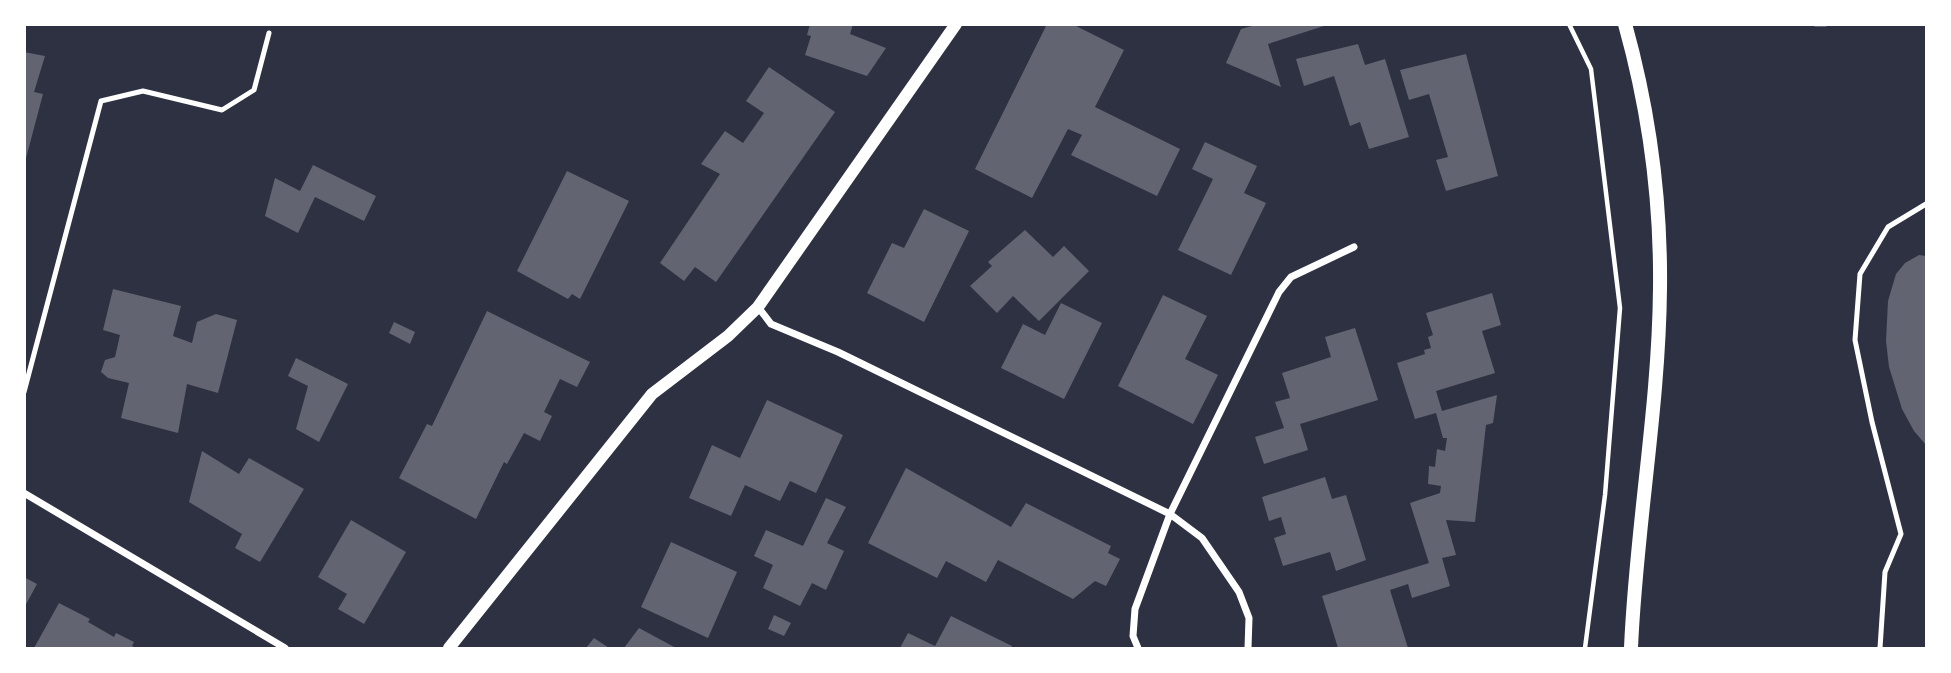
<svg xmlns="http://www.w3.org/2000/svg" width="1951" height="673" viewBox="0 0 1951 673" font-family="Montserrat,sans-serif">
<rect width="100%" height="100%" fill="#2d3142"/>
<!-- building -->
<path fill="#626471" d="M810,24H853L850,34L886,48L867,76L861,74L805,55L811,36L807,35Z
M1047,24H1072L1124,50L1095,107L1180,149L1157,196L1071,155L1082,135L1068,129L1032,198L975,169Z
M1259,24H1327V25L1268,44L1281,87L1226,63L1241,29Z
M1358,44L1365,65L1385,59L1409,137L1369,149L1360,122L1350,126L1334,76L1304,86L1296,59Z
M24,52L45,56L34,92L43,94L25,162Z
M1466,54L1498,176L1446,191L1436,160L1448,157L1429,94L1409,100L1400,70Z
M769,67L835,112L716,282L695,267L684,281L660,263L720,174L701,164L725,131L743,143L764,113L746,101Z
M1205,142L1257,166L1244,193L1266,203L1231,275L1178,250L1213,179L1192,169Z
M313,165L376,196L364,221L315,197L298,233L265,216L275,178L300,191Z
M567,171L629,201L580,299L572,294L568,299L517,271Z
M924,209L969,231L924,322L867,293L892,243L904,248Z
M1025,230L1053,257L1064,246L1089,271L1039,321L1013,296L997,313L970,286L992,266L988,262Z
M1919,255L1926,256V445L1914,431L1902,409L1889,367L1886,341L1888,301L1896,274L1905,263Z
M113,289L181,306L173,336L192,343L197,322L216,314L237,320L218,393L187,384L178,433L121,418L129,383L108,378L101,372L105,360L115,357L120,335L103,330Z
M1492,293L1501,325L1482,331L1495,373L1436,391L1442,411L1497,395L1493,423L1486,425L1475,522L1446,520L1456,555L1442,558L1450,586L1412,598L1408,584L1390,590L1408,648H1338L1322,596L1429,563L1410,503L1440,493L1441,486L1428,484L1429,466L1435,467L1437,449L1445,451L1447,438H1443L1436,413L1415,419L1397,363L1425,354L1424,350L1431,348L1428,337L1433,335L1426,313Z
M1163,295L1207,316L1185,359L1218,375L1193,424L1118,386Z
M1061,303L1102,323L1064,399L1001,368L1023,324L1045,335Z
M487,311L590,362L577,387L560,379L544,412L552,416L540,441L524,433L507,464L504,462L476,519L399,478L427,424L432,426Z
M394,322L415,332L410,344L389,333Z
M1355,328L1378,400L1300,424L1308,450L1264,464L1255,437L1284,428L1275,402L1290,398L1282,373L1331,357L1325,337Z
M296,358L348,384L319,442L296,429L308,386L288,376Z
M767,400L843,435L816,493L790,481L780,501L745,485L731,516L689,498L712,445L740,458Z
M202,451L239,474L249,458L304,489L260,562L235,548L242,534L189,502Z
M906,468L1011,527L1026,503L1111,546L1108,553L1120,559L1106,586L1095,581L1073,599L998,560L986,582L946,561L937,578L868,543Z
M1325,477L1332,499L1346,495L1366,560L1336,571L1330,552L1283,566L1274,538L1286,534L1281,517L1269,521L1262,497Z
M826,498L846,507L827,543L844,551L826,590L812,583L800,606L763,588L773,565L754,556L766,530L803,546Z
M351,520L406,552L364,624L338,609L347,594L318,577Z
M671,542L737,572L708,638L641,607Z
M24,577L37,584L24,608Z
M59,603L90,619L88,622L114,637L116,633L134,642L132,646L137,648H34Z
M774,615L791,623L784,636L768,629Z
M951,616L1012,646L1011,648H900L908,633L935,646Z
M639,628L676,648H624Z
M594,638L609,648H586Z"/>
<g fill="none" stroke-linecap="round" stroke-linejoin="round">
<!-- path -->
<path stroke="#fff" stroke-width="4.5" d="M1569,24L1591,69L1620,308L1605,495L1585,648
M1815,24H1826"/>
<!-- service -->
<path stroke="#fff" stroke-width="5" d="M24,392L101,101L143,91L222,110L254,90L269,33
M1880,648L1885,572L1901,534L1872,422L1855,340L1860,274L1888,227L1926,204"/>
<!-- minor -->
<path stroke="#fff" stroke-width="7" d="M758,307L771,324L838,352L1170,514L1202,538L1239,592L1249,618L1248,648
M24,493L285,648
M1138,648L1133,636L1135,609L1170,514L1279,292L1291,277L1354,247"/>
<!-- tertiary -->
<path stroke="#fff" stroke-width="12" d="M449,648L652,394L728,336L758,307L956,24"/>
<!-- secondary -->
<path stroke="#fff" stroke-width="14" d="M1625,24C1649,110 1661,198 1660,288C1659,408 1636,528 1631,648"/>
</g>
<!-- border -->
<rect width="1951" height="673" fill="none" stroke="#ffffff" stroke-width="52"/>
</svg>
